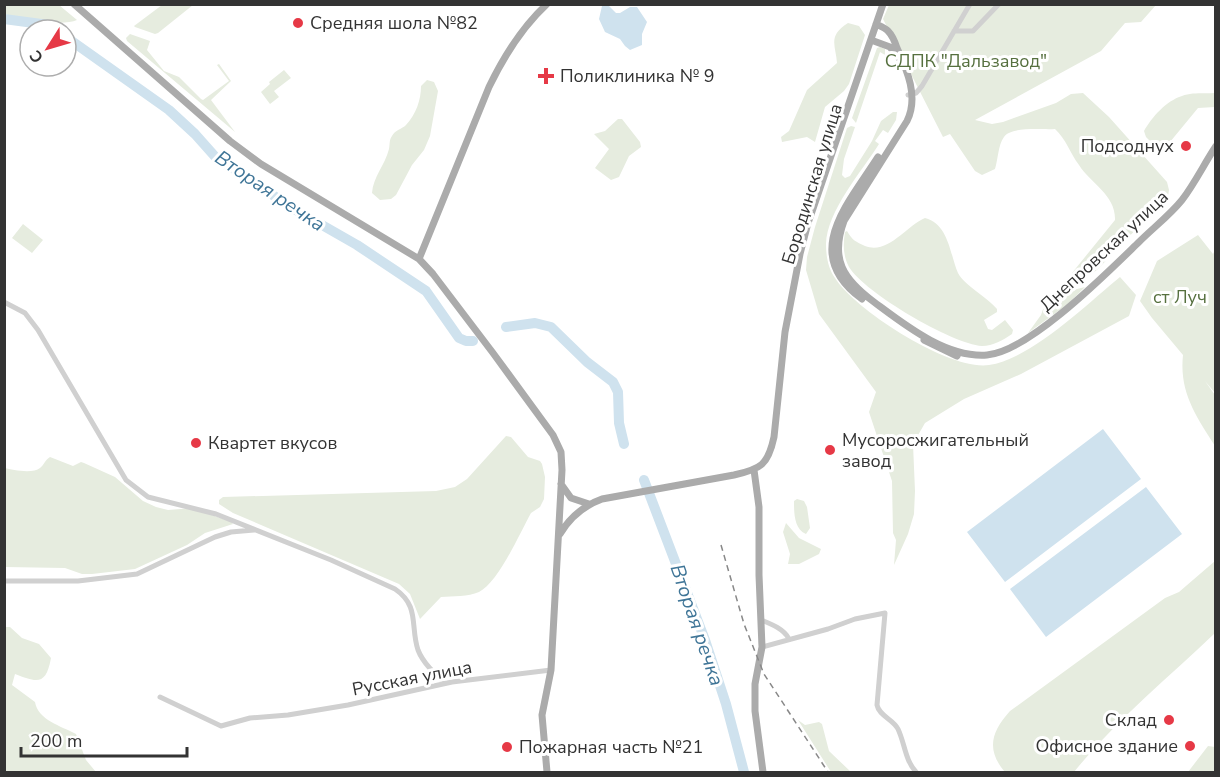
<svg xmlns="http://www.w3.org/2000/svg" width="1220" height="777" viewBox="0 0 1220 777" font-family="'Nunito Sans',sans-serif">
<rect width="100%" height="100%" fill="#fff"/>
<!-- green -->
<path fill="#e6ecdf" d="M4,5H59L77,20C62,27 21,19 5,14Z
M162,5H193L158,33L155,34L135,27L134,26Z
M889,5H1156L1141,22L1125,23L1101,51L975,120L992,124L1003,122L1056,103L1071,94L1083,93L1109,117L1167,182L1169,190L1168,196L1098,269L1093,273L1073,279L1072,273L1115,220C1116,195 1091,184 1079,165C1070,153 1066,139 1055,129C1042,130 1011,126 1004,137C998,145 998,160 995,169L982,175L975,171L950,134L943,137L883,19Z
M848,23L859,26L865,35L849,84L844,91L825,107L815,142L807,137L782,142L781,137L789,131L807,90L837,63C836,46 827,36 848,23Z
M130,34L150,41L147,50L164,71L179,77L201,99L203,100L229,81L217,65L219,64L231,81L211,100L235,132L127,41L126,38Z
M880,47L885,49V55L880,52L856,123L852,118L877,48Z
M284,70L291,78L274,91L279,97L270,104L261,92L270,84L269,82Z
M427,80L434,82L438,91L430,136L424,150L412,165L396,195L391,199L380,200L372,193C373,177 385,165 389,149C390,144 389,140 392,136C395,130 402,129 406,125C416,114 421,100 421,86Z
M1215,93V107L1198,108L1170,142L1157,148L1146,137L1144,131C1152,117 1166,101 1182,96C1192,92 1205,94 1215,93Z
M893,112H897L896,120L888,133L883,130L875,141L879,144C862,171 827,211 826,244C826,256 828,268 835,278C856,311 950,371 989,365C1031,359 1087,304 1120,277L1136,295L1129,316L1021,374L964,399L925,423L913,444L915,491L914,514L908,534L894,565L896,540L893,533L892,481L869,412L876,392L819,314L806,270L807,257L815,227L847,128L851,126L855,127L844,159L842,175L845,178L850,176L872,141L881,121Z
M618,119H622L640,142L641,147L629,156L619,177L611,180L595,168L609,149L594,134L605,131Z
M925,218C949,224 950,255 958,273C964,285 987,297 997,309V312L984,320L988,329L992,330L1005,320L1013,330L1012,334C1003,340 993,346 982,346C952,344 865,293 849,267C843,256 843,244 845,232L847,231C852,240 856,242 865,246C888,255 906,226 925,218Z
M23,224L43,240L32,253L12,238Z
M1198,235L1213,254L1215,250V393L1205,381L1215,395V446C1196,416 1179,392 1183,355L1152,318L1140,301L1157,261Z
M1085,287L1068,304L1028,333L1041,315L1046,301L1056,299L1065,292Z
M506,436L511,437L528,457L540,461L542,464L545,477L544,499L540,507L531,513C520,533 498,583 479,592C468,597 453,596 441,597L420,619L410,594L399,584L233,513L219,504V500L223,497L436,491L455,487L467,479Z
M50,457L73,466L81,462L84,463L115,477L143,501L156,507L168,510L193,508L231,522L233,524L205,533L187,545L135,569L92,574H82L65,568L5,567V468C12,470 33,474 40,468C44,465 45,460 50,457Z
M797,499L804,501L807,507L810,528L806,534C794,529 794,513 794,501Z
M786,523L799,538L821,549L819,554L799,564H788L790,554L783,532Z
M1215,561V633C1167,679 1115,721 1074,772H1005C986,750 991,732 1010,711L1165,598L1179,592Z
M5,627H10L22,638L39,644L51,658C46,685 38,683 15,674L12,685L35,702C38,720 61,726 76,734L86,760L96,772H5Z
M798,720L805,725L819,722L822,724L829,751L851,772H831Z
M1208,746L1215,747V772H1188Z"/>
<!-- water -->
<path fill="#cfe2ee" d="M602,6L608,5L616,13H620L630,7H637L647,22L642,34V45L630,50L625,46L620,39L605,32L599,19Z
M1103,429L1141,479L1005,582L967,532Z
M1146,487L1182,534L1046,637L1010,589Z"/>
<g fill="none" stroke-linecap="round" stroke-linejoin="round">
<!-- river -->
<path stroke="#cfe2ee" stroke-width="10" d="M4,19L49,25L55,30
M66,37L169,110L195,134L219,161L240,172L287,205L357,245L426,291L459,338L466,341H473
M506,327L535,323L551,327L587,362L613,382L618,392L619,423L624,444
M644,480L705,640L726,704L744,772"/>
<!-- minor -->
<path stroke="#d0d0d0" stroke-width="5" d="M954,31H973L999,4
M908,95L916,93L922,86L970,4
M4,302L25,313L38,330L126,480L148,497L216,514L331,560L395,589C420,606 410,626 418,650C423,663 435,674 445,683
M4,581H78L137,574L215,537L231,532L254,530
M761,620C771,624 784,629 789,639
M762,647L828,629L855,619L885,613L877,705C879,716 893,719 898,729C905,744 905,760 916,772
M160,697L221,726L250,718L288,715L348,705L452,682L551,670"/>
<!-- major -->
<path stroke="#ababab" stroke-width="7" d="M74,4L230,141L261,164L419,259L433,274L493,353L553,435L561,452L562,470L551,670L542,715L547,772
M876,24C880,26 885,28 888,31C893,36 895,42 897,48C907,70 919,97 907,121L844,221C830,259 843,279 874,302C905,325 946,358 987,355C1029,352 1109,271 1139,242C1153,228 1170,215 1182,200C1195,183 1204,164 1216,146
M871,40L890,47L898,57
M419,259L489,87C504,56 521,28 547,4
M862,299C800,254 848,204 878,157
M924,340L957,356
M754,470L759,507V575L762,647L755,684V711L763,772
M561,484L571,498L589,504
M560,534C570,517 583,506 602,499L734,475C761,469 768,465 774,437L785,332L800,254L808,223L883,4"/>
<!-- rail -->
<path stroke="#888" stroke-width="1.5" stroke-dasharray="6 4.5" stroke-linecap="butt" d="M721,545L744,624L764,674L828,772"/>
</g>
<!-- markers -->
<g fill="#e63946" stroke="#fff" stroke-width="2">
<circle cx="298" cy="23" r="6"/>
<path d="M543 67h6v6h6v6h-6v6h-6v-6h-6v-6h6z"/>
<circle cx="1186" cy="146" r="6"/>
<circle cx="196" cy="443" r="6"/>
<circle cx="830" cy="450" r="6"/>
<circle cx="1169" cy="720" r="6"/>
<circle cx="1190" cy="746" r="6"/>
<circle cx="507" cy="747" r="6"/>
</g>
<g text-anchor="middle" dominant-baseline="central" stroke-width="6" stroke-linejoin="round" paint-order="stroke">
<!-- poi labels -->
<g font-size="18" fill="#333" stroke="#fff" text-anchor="start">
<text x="310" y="23">Средняя шола №82</text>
<text x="560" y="76">Поликлиника № 9</text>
<text x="1174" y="146" text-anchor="end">Подсоднух</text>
<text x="842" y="440">Мусоросжигательный<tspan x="842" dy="21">завод</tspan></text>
<text x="208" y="443">Квартет вкусов</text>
<text x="1157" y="720" text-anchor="end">Склад</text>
<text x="1178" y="746" text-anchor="end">Офисное здание</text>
<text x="519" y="747">Пожарная часть №21</text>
</g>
<!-- park labels -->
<g font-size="18" fill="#56703f" stroke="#fff">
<text x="966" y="61">СДПК "Дальзавод"</text>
<text x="1180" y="297">ст Луч</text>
</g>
<!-- street labels -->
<g font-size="18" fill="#333" stroke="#fff">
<text transform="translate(812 184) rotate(-73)">Бородинская улица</text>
<text transform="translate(1104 251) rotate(-43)">Днепровская улица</text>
<text transform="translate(412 678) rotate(-11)">Русская улица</text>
</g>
<!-- water labels -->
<g font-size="20" font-style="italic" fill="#3f7597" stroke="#fff">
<text transform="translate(270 191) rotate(34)">Вторая речка</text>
<text transform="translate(697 625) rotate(71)">Вторая речка</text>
</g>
</g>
<!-- border -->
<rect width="1220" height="777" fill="none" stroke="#333333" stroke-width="12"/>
<!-- north arrow -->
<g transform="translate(48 48) rotate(233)"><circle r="28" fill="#ffffff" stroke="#adadad" stroke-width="1.5"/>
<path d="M0-4.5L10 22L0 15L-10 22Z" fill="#e63946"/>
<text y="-9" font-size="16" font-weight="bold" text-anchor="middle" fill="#333333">С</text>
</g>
<!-- scale -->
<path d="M21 747v9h166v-9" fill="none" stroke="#333333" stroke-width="3"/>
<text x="30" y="747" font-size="18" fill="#333333" stroke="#ffffff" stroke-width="4.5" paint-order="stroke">200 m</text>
</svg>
